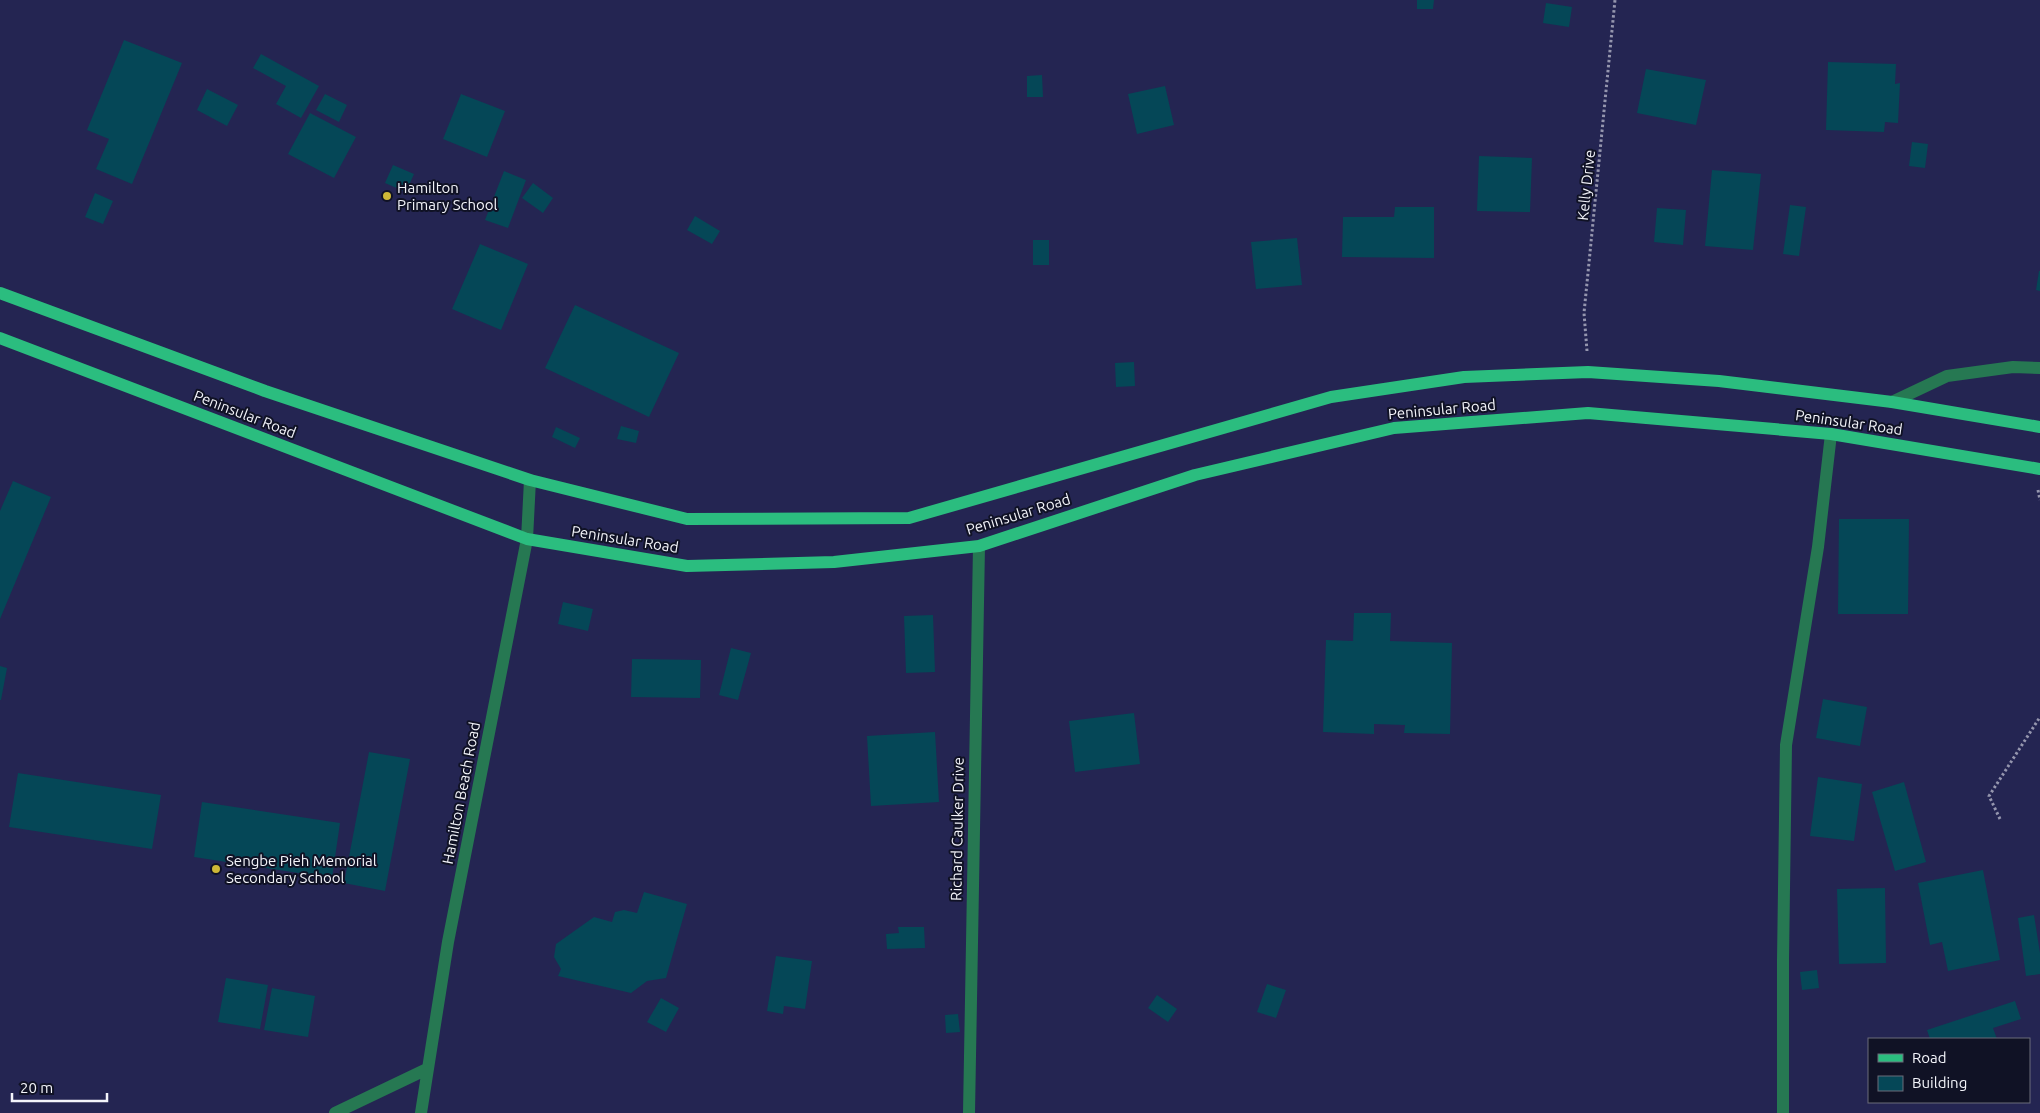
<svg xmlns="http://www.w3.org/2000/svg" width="2040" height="1113" viewBox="0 0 2040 1113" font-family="Ubuntu,sans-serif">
<rect width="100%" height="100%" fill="#242552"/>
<!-- building -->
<path fill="#054757" d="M1417,0H1434L1433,9H1417Z
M1546,3L1572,7L1569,27L1543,23Z
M124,40L182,63L132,184L96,169L109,139L87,130Z
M261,54L319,86L301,118L276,104L286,86L253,68Z
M1828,62L1896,64L1895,84L1900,83L1898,123L1885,122L1884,132L1826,130Z
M1646,69L1706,80L1696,125L1637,113Z
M1042,75L1043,97H1027V76Z
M1165,86L1174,125L1137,134L1128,94Z
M207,89L238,105L227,126L197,110Z
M325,94L347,105L339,122L316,110Z
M461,94L505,111L487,157L443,139Z
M310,113L356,137L334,178L288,154Z
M1912,142L1928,144L1925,168L1909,166Z
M1479,156L1532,158L1530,212L1477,211Z
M393,165L414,174L406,192L385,183Z
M1712,170L1761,174L1753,250L1705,246Z
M504,171L526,180L508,228L485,220Z
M533,183L553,198L543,213L522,198Z
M95,193L113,201L103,224L85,217Z
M1790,205L1806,207L1799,256L1783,254Z
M1395,207H1434V258L1342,257L1343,217H1394Z
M1657,208L1686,210L1683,245L1654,242Z
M695,216L720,231L712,244L687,230Z
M1297,238L1302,285L1256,289L1251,242Z
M1033,240H1049V265H1033Z
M480,244L528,264L501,330L452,309Z
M2039,271H2040V291L2036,290Z
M575,305L679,353L649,417L545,368Z
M1134,362L1135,386L1116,387L1115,363Z
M621,426L639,431L636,443L617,439Z
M556,427L580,438L575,448L552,437Z
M13,481L51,497L0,619V511Z
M1839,519H1909L1908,614H1838Z
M563,602L593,609L588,631L558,624Z
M1354,613H1391L1390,641L1452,643L1450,734L1404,733L1405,725L1374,724V734L1323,732L1326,640L1353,641Z
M933,615L935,672L906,673L904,616Z
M731,648L751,653L738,700L719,695Z
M632,659L701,660L700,698L631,697Z
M0,666L7,668L1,700H0Z
M1823,699L1867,707L1860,746L1816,738Z
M1134,713L1140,764L1075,772L1069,721Z
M935,732L939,802L871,806L867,736Z
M369,752L410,759L385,891L344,883Z
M18,773L161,795L152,849L9,827Z
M1818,777L1862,784L1854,841L1810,836Z
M1904,782L1926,862L1895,871L1872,792Z
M202,802L340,823L332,878L194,857Z
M1983,870L2000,960L1948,971L1942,942L1930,945L1918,883Z
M1885,888L1886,963L1839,964L1837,889Z
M644,892L687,904L666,978L647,981L631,993L558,976L561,969L554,957L556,944L594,917L612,922L615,912L624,910L637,913Z
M2034,915L2040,953V974L2026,976L2018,918Z
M898,927H924L925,948L887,949L886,934L899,933Z
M776,956L812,961L805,1009L784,1006L783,1014L767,1011Z
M1817,970L1819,988L1802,990L1800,972Z
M226,978L268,985L260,1029L218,1022Z
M1267,984L1286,990L1276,1018L1257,1012Z
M272,988L315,996L308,1037L264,1030Z
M1157,995L1177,1009L1168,1022L1148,1008Z
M661,998L679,1008L666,1032L647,1022Z
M2015,1001L2021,1019L1993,1028L1997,1039H1930L1927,1030Z
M958,1014L960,1032L946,1033L945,1015Z"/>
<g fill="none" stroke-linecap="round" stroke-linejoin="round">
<!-- path -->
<path stroke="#9596ae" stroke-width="3" stroke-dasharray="2.5 2.5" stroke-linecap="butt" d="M1587,351L1584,313L1615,0
M2038,490L2040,500
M2000,819L1989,796L2040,717"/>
<!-- minor -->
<path stroke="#267852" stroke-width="12" d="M1892,402L1947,376L2013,367L2040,368
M335,1113L427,1069
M421,1113L448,942L527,539L530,480
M969,1113L979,546
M1783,1113V960L1786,745L1818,547L1831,434"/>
<!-- major -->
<path stroke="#2bbd7f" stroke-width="12" d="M0,293L265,391L530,480L687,519L909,518L1331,397L1464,377L1588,372L1719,381L1892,402L2040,427
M0,338L527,539L687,566L834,562L979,546L1195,475L1394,428L1588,413L1831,434L2040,469"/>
</g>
<!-- markers -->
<g fill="#ceb837" stroke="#101225" stroke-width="2">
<circle cx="387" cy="196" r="5"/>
<circle cx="216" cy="869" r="5"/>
</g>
<g text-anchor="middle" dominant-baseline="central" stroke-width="4" stroke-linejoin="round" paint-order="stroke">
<!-- street labels -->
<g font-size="15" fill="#f3f4fa" stroke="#101225">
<text transform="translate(1586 185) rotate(-84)">Kelly Drive</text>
<text transform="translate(1442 409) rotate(-5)">Peninsular Road</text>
<text transform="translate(245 414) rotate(21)">Peninsular Road</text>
<text transform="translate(1849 422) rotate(8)">Peninsular Road</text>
<text transform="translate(1018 514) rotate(-17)">Peninsular Road</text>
<text transform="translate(625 539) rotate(9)">Peninsular Road</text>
<text transform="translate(461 793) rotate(-79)">Hamilton Beach Road</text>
<text transform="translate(957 829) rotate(-89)">Richard Caulker Drive</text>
</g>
<!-- poi labels -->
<g font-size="15" fill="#f3f4fa" stroke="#101225" text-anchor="start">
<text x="397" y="187">Hamilton<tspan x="397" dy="17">Primary School</tspan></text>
<text x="226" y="860">Sengbe Pieh Memorial<tspan x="226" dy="17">Secondary School</tspan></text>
</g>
</g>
<!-- legend -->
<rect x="1868" y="1038" width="162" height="65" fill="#101225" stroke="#6b6c7a"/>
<rect x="1878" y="1054" width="25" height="8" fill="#2bbd7f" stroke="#6b6c7a"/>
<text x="1912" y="1063" font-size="15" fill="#f3f4fa">Road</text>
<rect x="1878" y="1076" width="25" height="15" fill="#054757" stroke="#6b6c7a"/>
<text x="1912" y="1088" font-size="15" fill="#f3f4fa">Building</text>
<!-- scale -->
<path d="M12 1093v8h95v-8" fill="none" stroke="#f3f4fa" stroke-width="2.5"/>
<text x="20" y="1093" font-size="15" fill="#f3f4fa" stroke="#101225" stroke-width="4" paint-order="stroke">20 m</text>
</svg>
